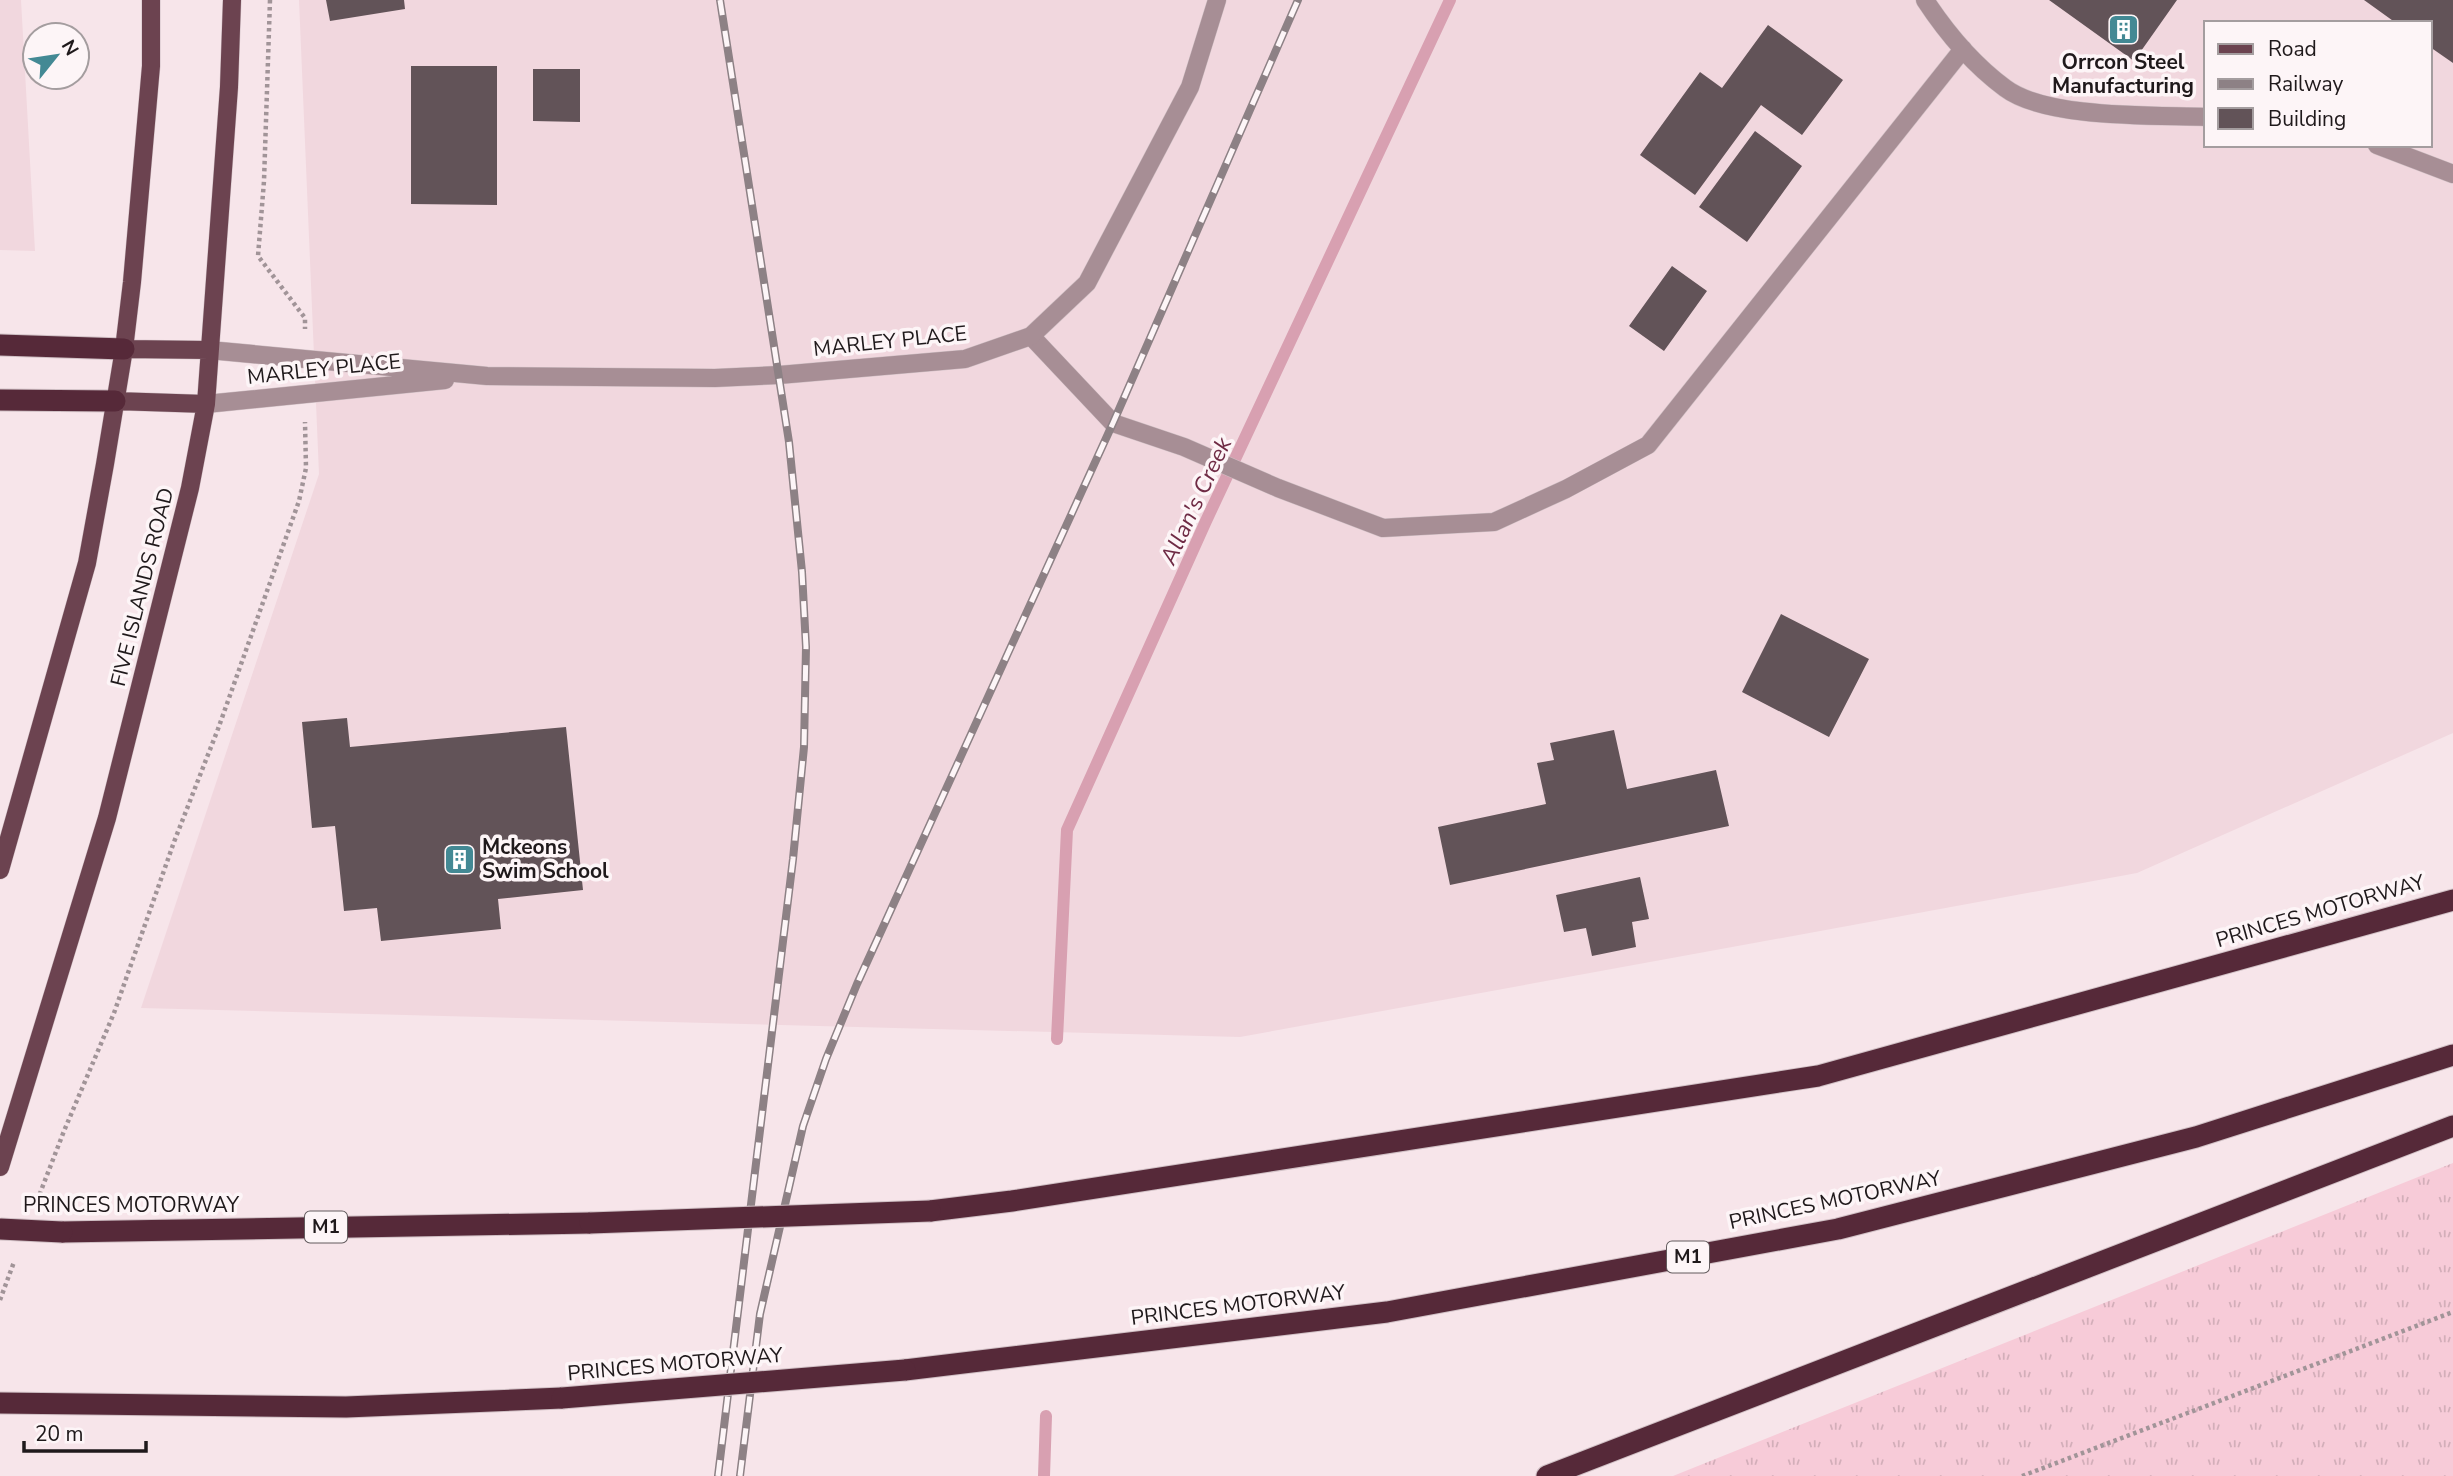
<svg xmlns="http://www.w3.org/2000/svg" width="2453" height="1476" viewBox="0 0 2453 1476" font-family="'Nunito Sans',sans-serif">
<defs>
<pattern id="grass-tufts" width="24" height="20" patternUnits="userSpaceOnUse" patternTransform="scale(1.75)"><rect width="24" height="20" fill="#f7cbd8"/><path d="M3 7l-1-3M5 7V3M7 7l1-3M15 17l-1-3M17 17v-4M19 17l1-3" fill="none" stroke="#d3aeb9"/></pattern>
</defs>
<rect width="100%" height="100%" fill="#f7e5ea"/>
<!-- built -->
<path fill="#f1d7de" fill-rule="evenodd" d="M0,0H21L35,251L0,250Z
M299,0H2453V733L2137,873L1240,1037L141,1008L319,474ZM2206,23H2430V145H2206Z"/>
<!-- grass -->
<path fill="url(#grass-tufts)" d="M2453,1163V1476H1673Z"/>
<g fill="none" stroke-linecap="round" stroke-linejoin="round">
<!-- stream -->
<path stroke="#d8a0b1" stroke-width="12" d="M1057,1039L1067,830L1206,521L1450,0
M1044,1476L1046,1416"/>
</g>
<!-- building -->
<path fill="#625358" d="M326,0H404L405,9L330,21Z
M2049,0H2177L2134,61Z
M2364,0H2453V63L2430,47V23H2396Z
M1768,25L1843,80L1802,135L1761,105L1695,195L1640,155L1700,72L1722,88Z
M411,66H497V205L411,204Z
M533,69H580V122L533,121Z
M1755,131L1802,166L1747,242L1699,207Z
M1672,266L1707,291L1664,351L1629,326Z
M1781,614L1869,659L1829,737L1742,692Z
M347,718L350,747L566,727L583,890L498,899L501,929L381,941L377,908L344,911L335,826L312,828L302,722Z
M1614,730L1627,789L1716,770L1729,826L1450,885L1438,827L1546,804L1537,763L1554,760L1550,743Z
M1640,877L1649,919L1632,922L1636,947L1592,956L1586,928L1564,932L1556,895Z"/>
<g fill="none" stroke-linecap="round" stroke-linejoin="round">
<defs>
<path id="service" d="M1925,0C1946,32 1974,65 2005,88C2046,119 2154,115 2206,117
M2377,145L2453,174
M1031,336L1113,423L1184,447L1278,488L1383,528L1494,522L1566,489L1648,445L1963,49"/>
<path id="minor" d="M209,350L487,376L715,378L779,375L965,359L1031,336L1087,283L1190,87L1217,0
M206,404L445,380"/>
<path id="primary" d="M124,349L209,350
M115,401L206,404
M0,870L87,563L105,464L124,349L132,282L151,66V0
M0,1167L107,818L190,488L206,404L229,87L232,0"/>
<path id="motorway" d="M0,345L124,349
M0,400L115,401
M930,1211L1012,1201L1818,1076L2453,900
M62,1232L590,1223
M905,1370L1387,1312L1838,1229L2196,1137L2453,1055
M0,1403L346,1407L562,1398
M1547,1476L2453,1126"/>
</defs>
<!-- service casing -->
<use href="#service" stroke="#d0c0c5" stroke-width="19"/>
<!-- minor casing -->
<use href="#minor" stroke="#d0c0c5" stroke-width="19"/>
<!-- primary casing -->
<use href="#primary" stroke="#d0c0c5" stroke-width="19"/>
<!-- motorway casing -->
<use href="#motorway" stroke="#d0c0c5" stroke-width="23"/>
<!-- path -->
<path stroke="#a19498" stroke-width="4.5" stroke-dasharray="3.5 3.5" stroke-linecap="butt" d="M270,0L264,181L258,256L305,318V329
M37,1201L64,1131L114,1013L174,842L218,729L299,501L306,468L305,422
M0,1300L14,1262
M2022,1476L2453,1312"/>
<!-- service -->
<use href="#service" stroke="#a78e95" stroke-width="18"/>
<!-- minor -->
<use href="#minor" stroke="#a78e95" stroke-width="18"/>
<!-- primary -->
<use href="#primary" stroke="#6c4350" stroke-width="18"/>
<!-- motorway -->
<use href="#motorway" stroke="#562939" stroke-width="21"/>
<defs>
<path id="rail" d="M718,1476L793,859L804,747L806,647L802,572L789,442L720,0
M740,1476L760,1314L803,1126L826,1059L857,984L1113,423L1298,0"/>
</defs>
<!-- rail casing -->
<use href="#rail" stroke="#8d8185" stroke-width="8"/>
<!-- rail -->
<use href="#rail" stroke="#fdf5f7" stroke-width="5" stroke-dasharray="16" stroke-linecap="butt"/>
<defs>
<path id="motorway-bridge" d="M590,1223L930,1211
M0,1229L62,1232
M562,1398L905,1370"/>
</defs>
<!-- motorway-bridge casing -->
<use href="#motorway-bridge" stroke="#d0c0c5" stroke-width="23" stroke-linecap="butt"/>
<!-- motorway-bridge -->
<use href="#motorway-bridge" stroke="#562939" stroke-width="21"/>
</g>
<!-- icons -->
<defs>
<symbol id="building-square" viewBox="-11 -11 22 22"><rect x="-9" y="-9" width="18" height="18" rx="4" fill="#438994" stroke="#fdf5f7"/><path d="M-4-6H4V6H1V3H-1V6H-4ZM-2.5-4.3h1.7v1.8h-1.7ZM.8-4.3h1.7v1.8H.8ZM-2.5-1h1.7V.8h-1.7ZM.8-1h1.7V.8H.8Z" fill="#fff"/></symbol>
</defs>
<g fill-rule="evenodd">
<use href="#building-square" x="2106" y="12" width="35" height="35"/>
<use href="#building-square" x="442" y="842" width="35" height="35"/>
</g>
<g text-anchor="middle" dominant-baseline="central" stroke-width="7" stroke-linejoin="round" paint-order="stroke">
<!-- shield labels -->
<g fill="#fdf5f7" stroke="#625b5d" stroke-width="2">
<rect x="305" y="1211.5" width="42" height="31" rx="5"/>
<rect x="1667" y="1241.5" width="42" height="31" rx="5"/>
</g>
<g font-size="19" font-weight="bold" fill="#1f191b">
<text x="326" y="1227">M1</text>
<text x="1688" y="1257">M1</text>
</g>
<!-- poi labels -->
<g font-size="21" font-weight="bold" fill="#1f191b" stroke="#fdf5f7">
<text x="2123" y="62">Orrcon Steel<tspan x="2123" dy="24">Manufacturing</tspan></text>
<text x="482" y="847" text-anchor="start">Mckeons<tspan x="482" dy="24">Swim School</tspan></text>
</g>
<!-- street labels -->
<g font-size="21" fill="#1f191b" stroke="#fdf5f7">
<text transform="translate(890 341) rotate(-6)">MARLEY PLACE</text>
<text transform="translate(324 369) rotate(-6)">MARLEY PLACE</text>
<text transform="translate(142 587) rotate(-76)">FIVE ISLANDS ROAD</text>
<text transform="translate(2320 911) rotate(-16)">PRINCES MOTORWAY</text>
<text transform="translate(1835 1200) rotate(-12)">PRINCES MOTORWAY</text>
<text x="131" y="1205">PRINCES MOTORWAY</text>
<text transform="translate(1238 1305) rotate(-7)">PRINCES MOTORWAY</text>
<text transform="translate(675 1364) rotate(-5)">PRINCES MOTORWAY</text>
</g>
<!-- water labels -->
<g font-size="23" font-style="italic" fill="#6f2b45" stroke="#fdf5f7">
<text transform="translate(1196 501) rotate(-65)">Allan's Creek</text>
</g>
</g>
<!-- legend -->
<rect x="2204" y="21" width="228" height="126" fill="#fdf5f7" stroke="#a49d9f" stroke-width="2"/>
<rect x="2218" y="44" width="35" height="10" fill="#6c4350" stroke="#a49d9f" stroke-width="2"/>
<text x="2268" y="56" font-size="21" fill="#1f191b">Road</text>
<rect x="2218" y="79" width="35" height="10" fill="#8d8185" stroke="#a49d9f" stroke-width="2"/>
<text x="2268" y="91" font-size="21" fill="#1f191b">Railway</text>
<rect x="2218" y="108" width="35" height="21" fill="#625358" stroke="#a49d9f" stroke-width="2"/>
<text x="2268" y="126" font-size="21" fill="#1f191b">Building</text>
<!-- north arrow -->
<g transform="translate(56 56) rotate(60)"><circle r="33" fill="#fdf5f7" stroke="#a49d9f" stroke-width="2"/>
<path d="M0-5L12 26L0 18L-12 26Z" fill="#438994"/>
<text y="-10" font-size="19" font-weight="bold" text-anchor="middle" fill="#1f191b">N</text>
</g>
<!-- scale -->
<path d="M24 1441v10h122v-10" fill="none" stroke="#1f191b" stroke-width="3.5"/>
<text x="35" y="1441" font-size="21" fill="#1f191b" stroke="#fdf5f7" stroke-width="5" paint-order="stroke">20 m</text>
</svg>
